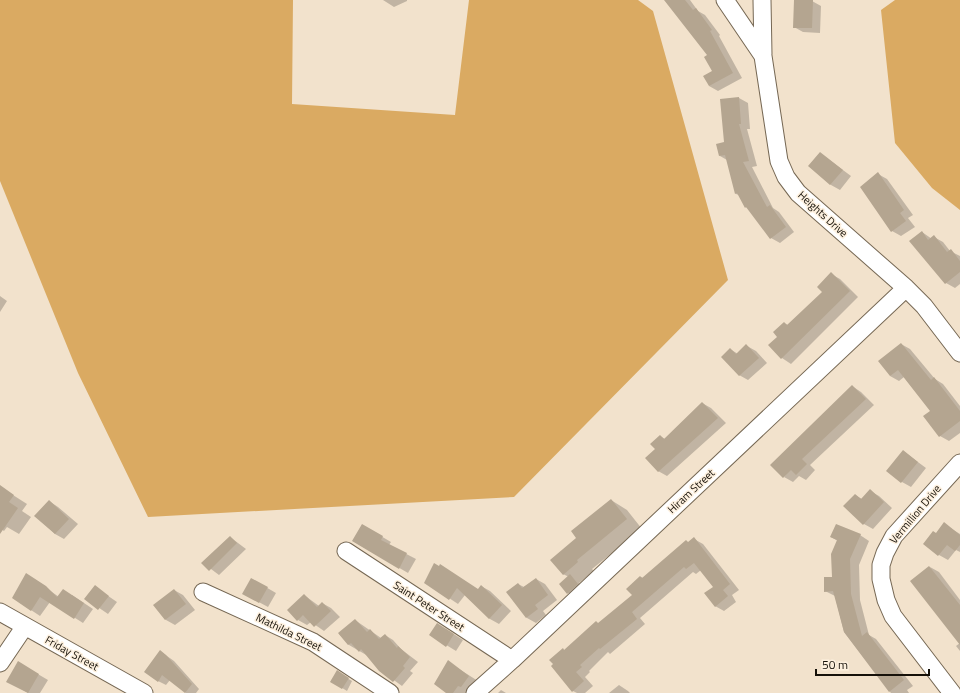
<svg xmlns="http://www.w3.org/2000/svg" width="960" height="693" viewBox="0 0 960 693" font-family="'Titillium Web',sans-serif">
<rect width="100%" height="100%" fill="#f2e2cc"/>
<!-- forest -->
<path fill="#daaa62" d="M0,0H293L292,104L455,115L469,0H638L653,11L728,280L514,497L148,517L78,373L0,181Z
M895,0H960V210L932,188L895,143L881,10Z"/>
<!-- shadow -->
<path fill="#0003" d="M383,0H407V1L394,7Z
M665,0H690L698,11L705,15L720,35L719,36L742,78L718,91L709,86L713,72L709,56Z
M812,1L821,6L820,33L803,32L794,27Z
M739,98L748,103L750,129H747L757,166L752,167L773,208L779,212L794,232L780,243L771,238L749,209L746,207L739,195L736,194L727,160L720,156L725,143L722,100Z
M820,153L851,176L840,190L831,185L809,166Z
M878,174L887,179L913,215L908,218L915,227L901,236L892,231Z
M922,232L932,239L934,237L943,242L950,251L960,256V284L955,288L946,283Z
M831,274L840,279L858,297L791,364L782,358L769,345L778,337L784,323L788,325L824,292Z
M0,296L7,301L0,312Z
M901,344L910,349L935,379L943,384L960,406V433L949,441L940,436L931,411L904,377L899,381L890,376Z
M747,346L756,351L767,363L748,380L739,375L730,349L738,354Z
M852,386L861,392L874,405L810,465L815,470L806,480L799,476L793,482L784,477Z
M702,403L711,408L726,423L667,476L658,471L656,449L660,436L665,439Z
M903,451L926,468L911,487L902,482Z
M2,488L27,504L22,511L31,517L19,534L7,527L4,531L0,528V491Z
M870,491L879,496L892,508L873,529L864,524L855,495L862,499Z
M611,500L627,510L642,529L592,569L594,571L579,583L582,587L572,595L568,593L569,577L563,574L578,538Z
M49,501L58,507L78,524L64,539L55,534L36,516Z
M944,524L960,534V552L956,550L948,560L939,555L936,534Z
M362,525L391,542L389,545L416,559L408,573L353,541Z
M860,535L869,541L859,565L860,600L869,635L876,639L913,686L907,690L909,693H891L844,632L835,596L825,591L833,578L838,541L831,537Z
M230,537L246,549L219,575L203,563Z
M694,539L703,544L739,590L732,595L736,602L724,611L715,606V587L701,570L696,574L693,572L640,618L645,624L610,654L608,652L589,671L590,672L585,677L593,686L585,693H577L573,691L563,649L565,651L633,596L641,577L643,578Z
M930,567L939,572L960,600V651L956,646L960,643Z
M252,579L276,593L268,607L244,594Z
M536,579L545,584L557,600L543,611L546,615L536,623L527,618L518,584L524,587Z
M35,580L59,597L72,595L93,609L83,623L50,602L40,616L13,598Z
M425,582L478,590L481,586L490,591L511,611L499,624L490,619L465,595L458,604Z
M95,587L117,602L108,614L86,599Z
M174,590L183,595L195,610L175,625L166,620L155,605Z
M304,595L319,606L322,603L331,608L340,617L324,631L311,622L307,625L298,620Z
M355,620L381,638L385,635L393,640L401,649L418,662L410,671L413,673L402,686L380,670L368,656L349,645L339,634Z
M446,629L463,640L456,651L430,635Z
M160,651L174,661L199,689L196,693H186L170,680L166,685L158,681Z
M448,662L478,681L466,693H448Z
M19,663L48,680L40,693H28L8,681Z
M337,672L352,681L347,691L331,681Z
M619,685L628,691L630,693H609Z
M501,690L506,693H498Z"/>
<!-- building -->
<path fill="#b4a590" d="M664,0H685L693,10L696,8L712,30L710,31L733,73L709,86L703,76L712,71L704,57L707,55Z
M794,0H813L812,28H793Z
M739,97L741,124H739L749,161L743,162L767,207L770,205L786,227L770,239L746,207L745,208L737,193L735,194L725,155L719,156L716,144L724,142L720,99Z
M820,152L843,170L830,185L808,166Z
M878,172L904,210L900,213L906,221L891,232L860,187Z
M922,231L928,240L934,235L947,252L951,249L960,261V272L945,284L909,241Z
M831,272L850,291L781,359L768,345L777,337L773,332L784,322L787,325L822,292L817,287Z
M901,343L931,380L934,377L960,411V421L939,437L923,416L930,411L898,370L890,376L878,361Z
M746,344L759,358L739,376L721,357L730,348L736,354Z
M852,385L866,399L802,459L807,464L796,475L791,470L783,478L770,465Z
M702,402L718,418L658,472L645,458L655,449L650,444L660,435L664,439Z
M903,450L918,462L901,483L886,471Z
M0,485L14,495L9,502L18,508L0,534Z
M870,489L884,502L863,525L843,506L855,494L861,499Z
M611,499L627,519L577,560L578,562L563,575L550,560L576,538L571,531Z
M49,500L69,519L55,534L34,516Z
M944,522L960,535V545L955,551L947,545L938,556L923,544L933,531L936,533Z
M362,524L383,536L381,540L407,553L399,569L352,541Z
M836,524L861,534L850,559L851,594L862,636L867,632L904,680L889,692L844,632L833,591L824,592V577H832L831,554L837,540L830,537Z
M230,536L237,543L209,571L201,563Z
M694,537L730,584L723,590L728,596L715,607L704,593L713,587L694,563L686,569L684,567L632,612L637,619L600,649L599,648L580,665L582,667L576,672L584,681L572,692L551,666L553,664L549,660L563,648L564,650L596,621L598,623L632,595L626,589L640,576L642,578L686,540L688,542Z
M434,563L439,566L440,564L478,589L481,585L502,605L489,619L457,588L449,600L424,583Z
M929,566L960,605V645L910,581Z
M26,573L46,586L57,597L63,589L84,603L74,619L40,597L31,611L12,598Z
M570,574L578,584L567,594L559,584Z
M251,578L268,587L259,603L242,594Z
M536,578L548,595L535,605L538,609L526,618L506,592L518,583L522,588Z
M95,585L109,596L98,610L84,599Z
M174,589L186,604L165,620L153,605Z
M304,594L317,607L322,602L331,611L314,627L303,615L297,621L287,610Z
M355,619L367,632L370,629L379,639L385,634L397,648L398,646L410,657L403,666L405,668L393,682L379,671L361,649L359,652L351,643L348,645L338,633Z
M437,623L454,634L446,647L429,635Z
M160,650L166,655L192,684L185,693L162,675L158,682L144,672Z
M448,660L469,676L461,687L458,686L453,693H446L434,684Z
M18,661L39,674L28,693L6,682Z
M337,670L349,678L342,689L330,682Z"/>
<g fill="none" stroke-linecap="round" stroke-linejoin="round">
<defs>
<path id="minor" d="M725,0L763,56L779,161L786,177L798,193L906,288L924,306L960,353
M762,0L763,54
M346,551L512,660
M203,592L313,642L390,693
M0,612L144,693
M0,663L25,626
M475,693L512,660L906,288
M952,693L893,616L886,600L881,579V565L885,553L894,536L960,463"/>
</defs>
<!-- minor casing -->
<use href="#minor" stroke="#756753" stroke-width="19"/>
<!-- minor -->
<use href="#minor" stroke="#fff" stroke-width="17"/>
</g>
<g text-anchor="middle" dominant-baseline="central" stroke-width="3" stroke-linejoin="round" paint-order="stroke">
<!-- street labels -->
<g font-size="11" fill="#161109" stroke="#fdf0de">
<text transform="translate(823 214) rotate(42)">Heights Drive</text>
<text transform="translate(691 491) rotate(-43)">Hiram Street</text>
<text transform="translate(915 514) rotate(-50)">Vermillion Drive</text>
<text transform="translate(429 606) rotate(33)">Saint Peter Street</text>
<text transform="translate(289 632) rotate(26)">Mathilda Street</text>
<text transform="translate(72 653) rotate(29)">Friday Street</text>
</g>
</g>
<!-- scale -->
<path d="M816 669v6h113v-6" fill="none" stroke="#161109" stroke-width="2"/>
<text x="822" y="669" font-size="12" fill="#161109" stroke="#fdf0de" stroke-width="3" paint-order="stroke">50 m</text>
</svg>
